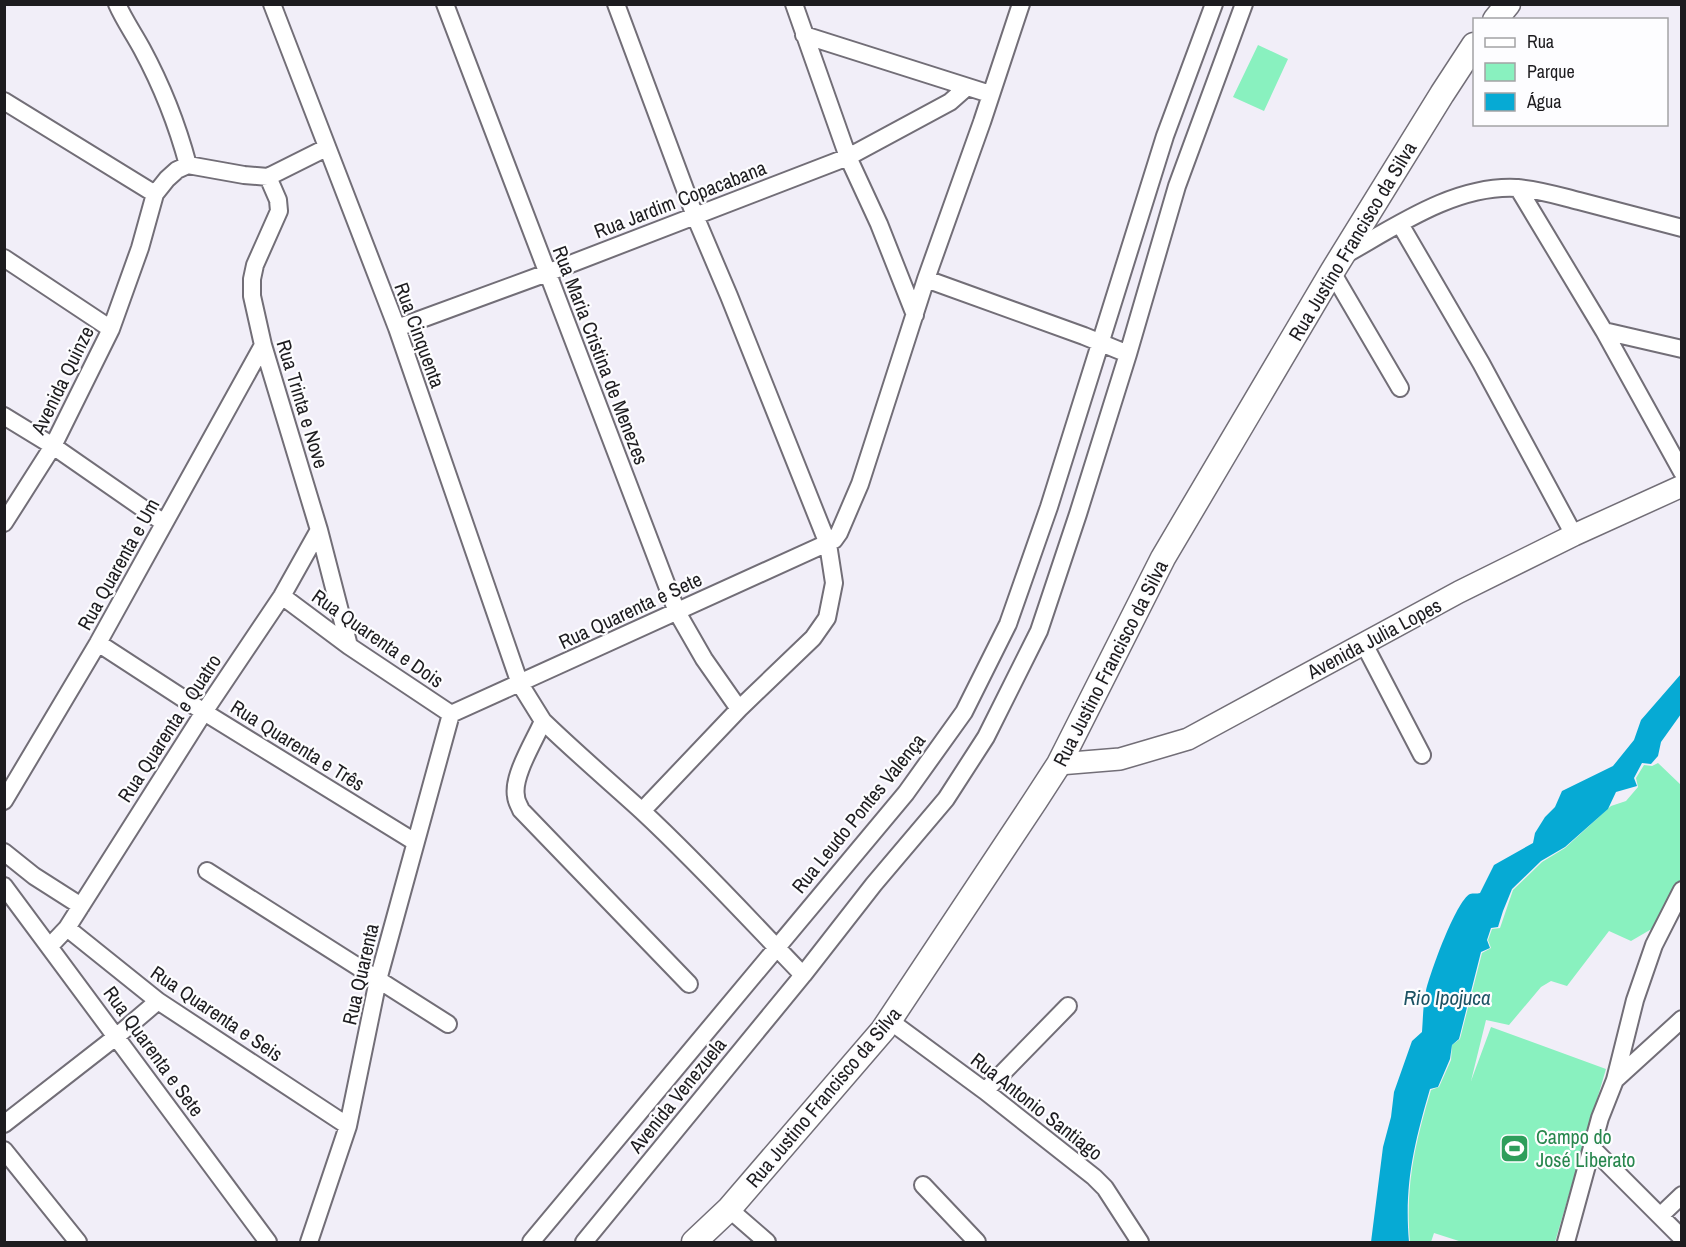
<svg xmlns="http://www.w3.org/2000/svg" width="1686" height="1247" viewBox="0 0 1686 1247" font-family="'Archivo Narrow',sans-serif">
<rect width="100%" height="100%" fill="#f1eef8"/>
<!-- green -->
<path fill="#89f1bf" d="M1258,45L1288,59L1264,111L1233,97Z
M1658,763L1681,785V883L1655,927L1631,941L1609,931L1567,986L1551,981L1541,987L1509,1025L1486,1020L1471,1081L1491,1027L1606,1069L1555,1242H1462L1434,1233L1431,1242H1410C1405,1186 1415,1143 1431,1090L1439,1087L1451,1060L1452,1045L1460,1039L1482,953L1491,948L1488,940L1492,929L1500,928L1513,890L1542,862L1565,848L1611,806L1626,801L1638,787L1636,778L1644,765L1652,766Z"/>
<!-- water -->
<path fill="#06aad4" d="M1681,674V714L1661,742L1658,756L1651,764L1642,763L1634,778L1637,786L1616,792L1608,809L1565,847L1541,861L1512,889L1503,911L1498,927L1491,928L1487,940L1490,948L1481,952L1459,1039L1452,1045L1450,1059L1438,1087L1430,1089C1414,1144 1404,1185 1409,1242H1371L1383,1147L1391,1117L1394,1092L1412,1041L1422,1032C1423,1019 1423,1004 1426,991C1430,973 1456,901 1470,894C1473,893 1477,894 1480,893L1494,865L1533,843L1535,833L1545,817L1555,807L1562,791L1613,766L1634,740L1641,720Z"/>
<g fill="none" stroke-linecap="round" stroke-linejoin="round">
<defs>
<path id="minor" d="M117,4C124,20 134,34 142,49C162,86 177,124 188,165
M272,4L397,328L520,684L543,721C535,740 512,776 516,796C516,801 519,805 521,810L689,984
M445,4L677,612L704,659L739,709
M616,4L695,216L729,296L828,544L834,583L827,618L813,638L739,709L642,811
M794,4L848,157L879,224L915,315
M804,35L990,94
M4,101L155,194
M268,177L278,200L279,211L255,265L252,279V296L263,345L319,530L349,646
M1518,188L1604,331L1682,472
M1400,224L1481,363L1574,535
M1343,256C1395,227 1454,185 1516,188C1537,189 1559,196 1579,201C1613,210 1647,219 1682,228
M4,258L111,329
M1332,272L1400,388
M926,279L1084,336L1128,354
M397,328L547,273L848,157L950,102L967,87
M1604,331L1682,349
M4,416L53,446L164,523
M4,523L53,446L111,329L140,248L155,194L167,179L177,170L188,165L244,175L268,177L326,148
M282,596L349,646L451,714
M98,643L204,712L415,842
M1364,644L1422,755
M451,714L834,540L839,533L860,484L926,279L982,122L1021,4
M543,721C575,752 609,781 642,811C698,863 750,920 803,975
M4,801L98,643L263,345
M4,852L34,876L81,906
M207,871L448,1024
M4,886L268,1242
M67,928L158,1001L348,1126
M50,946L67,928L204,712L282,596L319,530
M890,1021L985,1091L1094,1177L1105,1188L1140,1242
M1615,1080L1682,1019
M985,1091L1068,1006
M4,1124L117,1036L158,1001
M1592,1148L1682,1238
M4,1150L78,1242
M923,1185L977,1242
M729,1209L767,1242
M1660,1216L1682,1195
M309,1242L348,1126L378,980L451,714
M531,1242L906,793L964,712L1008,624L1049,507L1165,136L1214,4
M584,1242L803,975L874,884L946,799L986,737L1039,631L1078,514L1128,354L1177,186L1244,4
M1566,1242L1600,1118L1615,1080L1635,1000L1654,945L1682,890"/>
<path id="tertiary" d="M1059,764L1120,759L1188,739L1459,592L1574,535L1682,486"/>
<path id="secondary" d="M1495,20L1508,4
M694,1242L729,1209L883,1030L1035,801L1059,764L1163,558L1332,272L1442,94L1474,45"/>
</defs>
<!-- minor casing -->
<use href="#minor" stroke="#726e77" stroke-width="20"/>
<!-- tertiary casing -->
<use href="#tertiary" stroke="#726e77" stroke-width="24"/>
<!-- secondary casing -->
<use href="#secondary" stroke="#726e77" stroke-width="27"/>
<!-- minor -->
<use href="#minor" stroke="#fff" stroke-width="16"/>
<!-- tertiary -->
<use href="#tertiary" stroke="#fff" stroke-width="21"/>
<!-- secondary -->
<use href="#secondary" stroke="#fff" stroke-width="24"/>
</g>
<!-- icons -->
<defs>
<symbol id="stadium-square" viewBox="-11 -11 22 22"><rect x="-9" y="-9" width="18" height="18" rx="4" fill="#2e9e5b" stroke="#fdfdff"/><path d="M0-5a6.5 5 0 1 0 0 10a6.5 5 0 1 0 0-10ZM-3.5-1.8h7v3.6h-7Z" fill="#fff"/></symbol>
</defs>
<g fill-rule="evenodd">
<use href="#stadium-square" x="1498" y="1132" width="33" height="33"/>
</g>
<g text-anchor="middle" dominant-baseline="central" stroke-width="4.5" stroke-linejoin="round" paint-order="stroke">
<!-- street labels -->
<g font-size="20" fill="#1d1c1f" stroke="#fdfdff">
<text transform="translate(680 199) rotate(-21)">Rua Jardim Copacabana</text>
<text transform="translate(1352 241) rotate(-59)">Rua Justino Francisco da Silva</text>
<text transform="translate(420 335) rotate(70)">Rua Cinquenta</text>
<text transform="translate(601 355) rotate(69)">Rua Maria Cristina de Menezes</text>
<text transform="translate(62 380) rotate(-64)">Avenida Quinze</text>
<text transform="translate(303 404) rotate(73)">Rua Trinta e Nove</text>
<text transform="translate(118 564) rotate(-61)">Rua Quarenta e Um</text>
<text transform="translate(630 610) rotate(-25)">Rua Quarenta e Sete</text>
<text transform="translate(378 638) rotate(35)">Rua Quarenta e Dois</text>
<text transform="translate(1374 638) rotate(-28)">Avenida Julia Lopes</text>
<text transform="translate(1110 663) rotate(-63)">Rua Justino Francisco da Silva</text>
<text transform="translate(169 728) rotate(-57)">Rua Quarenta e Quatro</text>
<text transform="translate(298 745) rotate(32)">Rua Quarenta e Três</text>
<text transform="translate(858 813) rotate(-51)">Rua Leudo Pontes Valença</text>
<text transform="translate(360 974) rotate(-77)">Rua Quarenta</text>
<text transform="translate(217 1013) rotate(34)">Rua Quarenta e Seis</text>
<text transform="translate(154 1051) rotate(54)">Rua Quarenta e Sete</text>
<text transform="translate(677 1095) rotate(-51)">Avenida Venezuela</text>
<text transform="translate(823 1097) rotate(-50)">Rua Justino Francisco da Silva</text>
<text transform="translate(1037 1106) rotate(38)">Rua Antonio Santiago</text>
</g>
<!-- leisure labels -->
<g font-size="20" fill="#27864d" stroke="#fdfdff" text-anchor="start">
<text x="1536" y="1136">Campo do<tspan x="1536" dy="23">José Liberato</tspan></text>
</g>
<!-- water labels -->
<g font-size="21" font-style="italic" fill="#1c5264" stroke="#fdfdff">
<text x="1447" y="997">Rio Ipojuca</text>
</g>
</g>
<!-- border -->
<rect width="1686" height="1247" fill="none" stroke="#1d1c1f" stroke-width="12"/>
<!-- legend -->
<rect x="1473" y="18" width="195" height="108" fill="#fdfdff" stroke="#a3a3a5" stroke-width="1.5"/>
<rect x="1485" y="38" width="30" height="9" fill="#ffffff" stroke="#a3a3a5" stroke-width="1.5"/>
<text x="1527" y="48" font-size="18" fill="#1d1c1f">Rua</text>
<rect x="1485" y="63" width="30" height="18" fill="#89f1bf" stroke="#a3a3a5" stroke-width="1.5"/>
<text x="1527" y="78" font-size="18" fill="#1d1c1f">Parque</text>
<rect x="1485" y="93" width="30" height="18" fill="#06aad4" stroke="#a3a3a5" stroke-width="1.5"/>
<text x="1527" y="108" font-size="18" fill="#1d1c1f">Água</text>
</svg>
